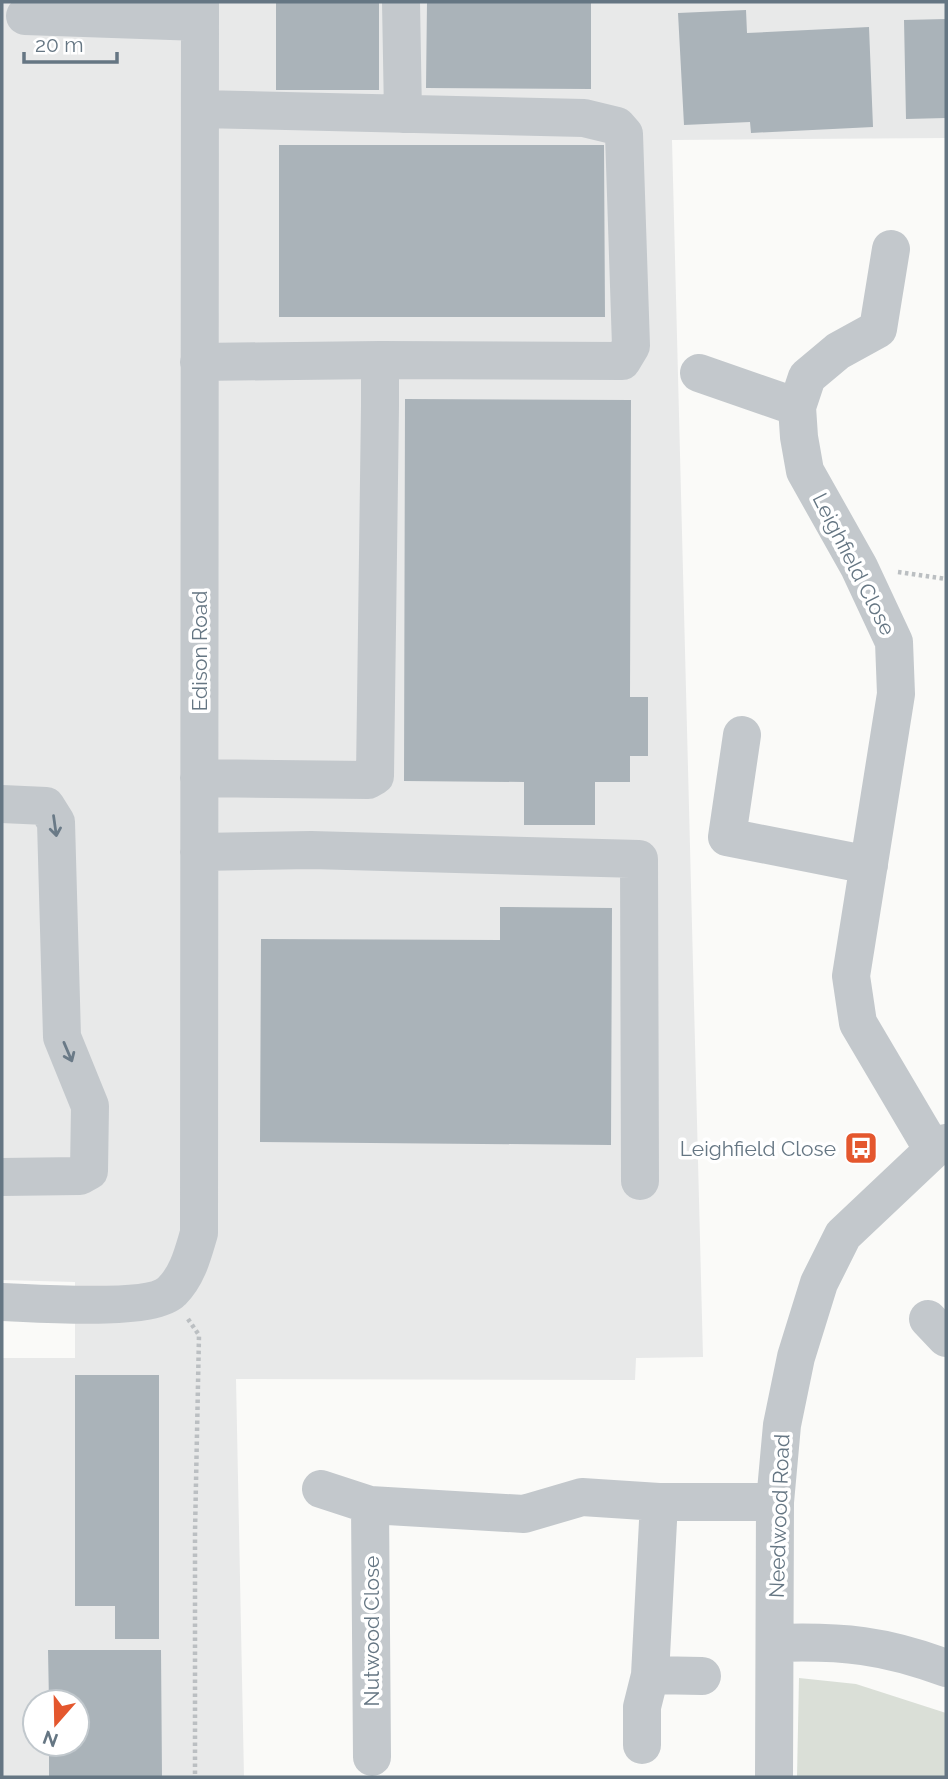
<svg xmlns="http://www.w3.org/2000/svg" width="948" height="1779" viewBox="0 0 948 1779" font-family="Raleway,sans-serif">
<rect width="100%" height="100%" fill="#fafaf8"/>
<!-- built -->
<path fill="#e8e9e9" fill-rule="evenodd" d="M2,2H946V138L672,140L703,1357L636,1358L635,1380L236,1379L244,1777H2V1358H75V1282L2,1280ZM35,1702H77V1744H35Z"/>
<!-- green -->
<path fill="#dadfd7" d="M799,1678L856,1684L946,1713V1777H797Z"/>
<!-- building -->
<path fill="#aab3b9" d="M276,2H379V90H276Z
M427,2H591V89L426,88Z
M746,10L747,33L869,27L873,127L751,133L750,122L684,125L678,13Z
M946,19V118L906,119L904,20Z
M279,145H604L605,317H279Z
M405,399L631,400L630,697H648V756H630V782H595V825H524V782L404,781Z
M500,907L612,908L611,1145L260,1142L261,939L500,940Z
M75,1375H159V1639H115V1606H75Z
M48,1650H161L162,1777H49V1744H77V1702H49Z"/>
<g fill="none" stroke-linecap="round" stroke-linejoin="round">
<!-- path -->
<path stroke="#bbbfc2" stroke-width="4.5" stroke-dasharray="3.5 3.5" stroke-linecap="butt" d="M898,572L946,579
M188,1319L199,1335L195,1532V1777"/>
<!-- minor -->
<path stroke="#c3c8cc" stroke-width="38" d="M401,2L403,114
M25,16L200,22
M200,109L584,118L617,126L624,134L631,346L622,361L380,360
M891,249L878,329L838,351L807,377L797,407L799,437L805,471L859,567L894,642L896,694L851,976L858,1023L933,1150
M699,373L797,407
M742,735L727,837L869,865
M199,778L368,780L375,776L380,406V360L199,362
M2,804L46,806L56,822L62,1037L90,1106L89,1171L80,1176L2,1177
M199,852L311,850L639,859L640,1181
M2,1302C34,1303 152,1312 172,1291C188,1275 193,1253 199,1233L200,2
M928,1319L946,1338
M321,1489L370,1505
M777,1643C843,1641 884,1645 946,1668
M702,1676L650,1675L659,1502H775
M642,1745V1707L650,1675
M372,1757L370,1505L524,1514L582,1497L659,1502
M774,1777L775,1502L782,1425L796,1357L819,1283L843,1235L933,1150L946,1143"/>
</g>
<!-- one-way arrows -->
<defs><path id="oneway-shaft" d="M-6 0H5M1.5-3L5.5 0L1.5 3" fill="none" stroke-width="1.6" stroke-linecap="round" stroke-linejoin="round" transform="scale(1.75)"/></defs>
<g stroke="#6a7a87">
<use href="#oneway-shaft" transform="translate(55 826) rotate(82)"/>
<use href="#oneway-shaft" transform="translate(68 1052) rotate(67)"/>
</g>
<!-- icons -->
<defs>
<symbol id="bus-square" viewBox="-11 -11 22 22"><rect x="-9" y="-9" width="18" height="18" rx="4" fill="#e4572e" stroke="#fff"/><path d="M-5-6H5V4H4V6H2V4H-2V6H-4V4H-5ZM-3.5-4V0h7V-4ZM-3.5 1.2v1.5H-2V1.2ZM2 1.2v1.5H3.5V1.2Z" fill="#fff"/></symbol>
</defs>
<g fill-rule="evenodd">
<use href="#bus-square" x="842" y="1129" width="38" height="38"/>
</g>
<g text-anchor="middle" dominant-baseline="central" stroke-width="7" stroke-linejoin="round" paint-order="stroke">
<!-- street labels -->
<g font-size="21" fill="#657683" stroke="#fff">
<text transform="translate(854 564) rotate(63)">Leighfield Close</text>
<text transform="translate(199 651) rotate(-90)">Edison Road</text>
<text transform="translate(779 1516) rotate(-88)">Needwood Road</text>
<text transform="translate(371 1631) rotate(-90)">Nutwood Close</text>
</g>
<!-- poi labels -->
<g font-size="21" fill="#657683" stroke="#fff" text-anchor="end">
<text x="836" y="1148">Leighfield Close</text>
</g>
</g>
<!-- border -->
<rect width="948" height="1779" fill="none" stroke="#657683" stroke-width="7"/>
<!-- north arrow -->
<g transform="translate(56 1723) rotate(200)"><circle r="33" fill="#ffffff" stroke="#c1c8cd" stroke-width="2"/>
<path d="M0-5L12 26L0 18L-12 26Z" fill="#e4572e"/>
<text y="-10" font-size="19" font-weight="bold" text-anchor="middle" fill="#657683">N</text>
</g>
<!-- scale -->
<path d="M24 52v10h93v-10" fill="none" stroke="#657683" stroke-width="3.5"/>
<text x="35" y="52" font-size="21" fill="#657683" stroke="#ffffff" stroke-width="5" paint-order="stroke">20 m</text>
</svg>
